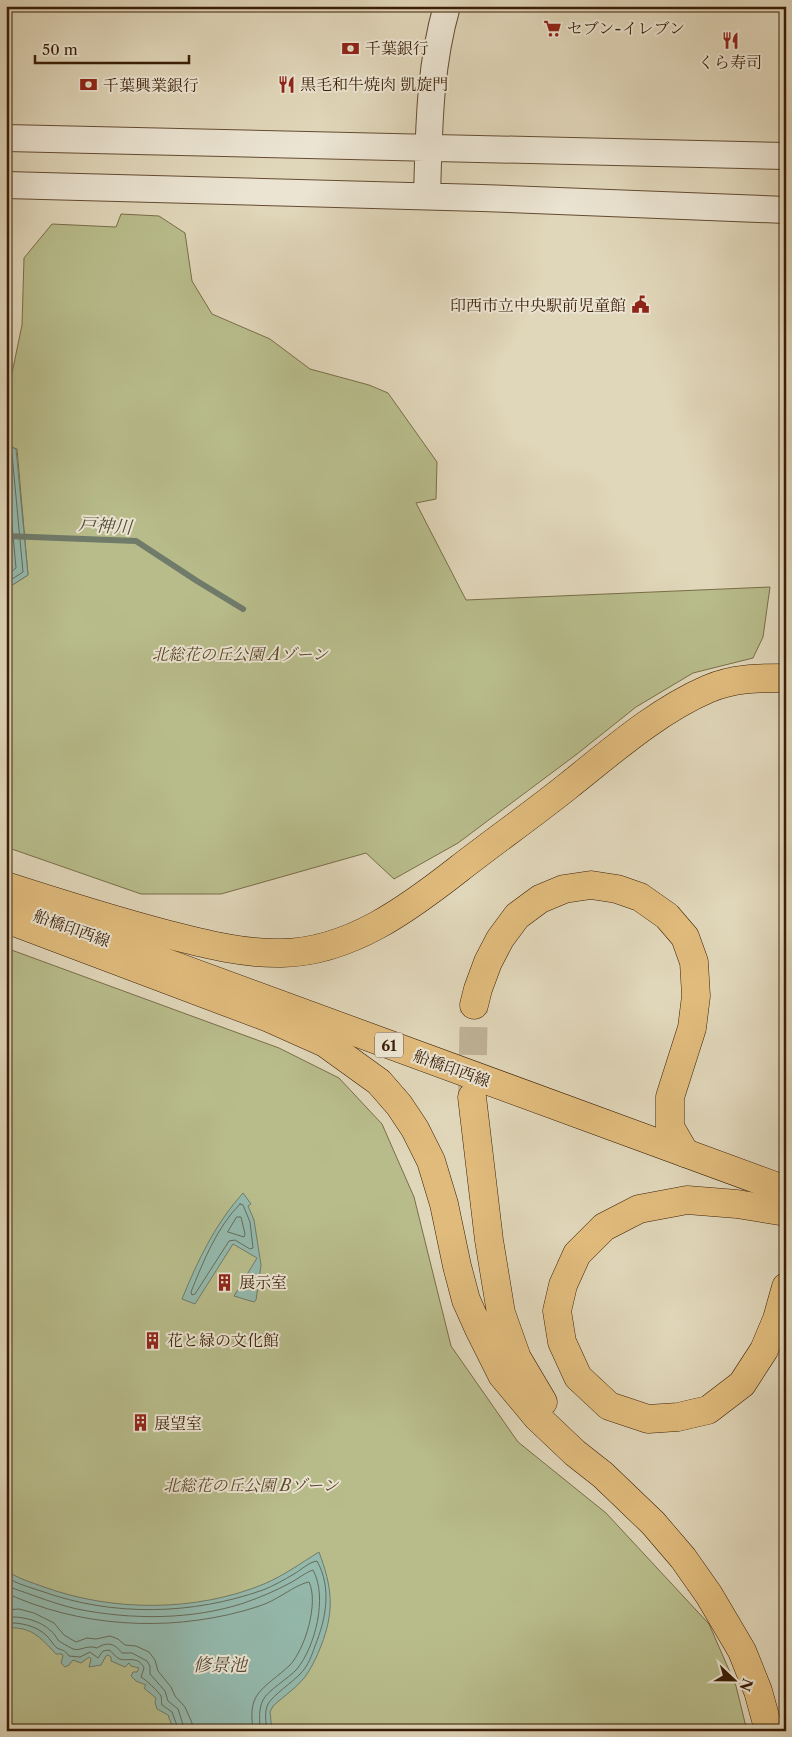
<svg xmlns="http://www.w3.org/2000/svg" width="792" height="1737" viewBox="0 0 792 1737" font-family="'Libre Caslon Text','Noto Serif JP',serif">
<rect width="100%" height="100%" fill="#e0d6b9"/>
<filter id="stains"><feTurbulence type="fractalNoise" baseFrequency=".004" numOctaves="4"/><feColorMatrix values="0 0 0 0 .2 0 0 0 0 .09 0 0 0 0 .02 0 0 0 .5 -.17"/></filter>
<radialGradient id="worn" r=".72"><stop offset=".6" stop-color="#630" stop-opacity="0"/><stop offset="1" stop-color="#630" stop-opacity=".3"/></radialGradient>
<!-- green -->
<path fill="#b8bc8b" stroke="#796d48" d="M121,214L159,216L185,233L192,281L212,314L270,339L310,369L369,385L388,393L437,462L436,499L416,503L466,600L770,587L763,637L753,658L693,673L636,707L577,754L458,843L394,879L366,853L221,894H141L6,847V589L28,575L17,449L6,445V402L22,325L24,258L52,224L116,227Z
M6,948L279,1048L339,1078L382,1124L414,1197L451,1346L518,1442L606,1513L709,1624L736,1686L747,1731H6Z"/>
<!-- water -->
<path fill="#94b9ad" stroke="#707b6a" d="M6,445L16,449L28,575L6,589Z
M243,1193L251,1204L248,1206L254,1220L261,1265L256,1300L254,1302L234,1296L257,1258L233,1244L195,1304L182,1299C198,1260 215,1224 243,1193Z
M319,1552C332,1587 335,1610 321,1646C317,1656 313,1665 307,1674C299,1686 284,1696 273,1706L270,1712L272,1731H174L168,1715L157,1709L155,1702L156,1698L144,1688L146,1685L136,1681L131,1676L133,1672H137L139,1668L131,1666L129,1663L125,1667L111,1661V1657L108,1655L106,1656L101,1665L89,1667L91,1659L89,1657L81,1663L73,1660L69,1665L65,1667L61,1663L63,1656L62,1654H56C40,1637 31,1626 6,1628V1570C18,1579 31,1582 44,1587C113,1612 196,1612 264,1584C283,1576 301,1563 319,1552Z"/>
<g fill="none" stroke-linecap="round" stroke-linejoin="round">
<!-- shore -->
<path stroke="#676c59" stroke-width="1" d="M6,450L12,454L23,572L6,583
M6,460L16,568L6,576
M240,1204L243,1205L250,1222L253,1248L250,1249L235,1240L229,1241L195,1294L192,1295L191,1292C203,1262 217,1227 240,1204Z
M237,1217H241L245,1234L244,1237L228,1232Z
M6,1577C17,1584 29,1587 41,1591C113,1617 192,1615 263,1590C273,1586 284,1580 294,1574C301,1570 309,1562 317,1561C332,1588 326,1619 315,1646C312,1655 308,1666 301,1673C293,1682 273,1695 268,1704C264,1712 266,1722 267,1731
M6,1584L12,1588C33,1595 55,1604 77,1609C132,1620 192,1620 244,1603C261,1597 275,1591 290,1583C298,1579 306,1572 313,1570C328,1597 315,1647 297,1669C288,1679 268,1690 263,1700C258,1710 260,1721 260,1731
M6,1593C79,1627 166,1632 243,1611C253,1608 265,1605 275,1599C285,1594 298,1584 309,1582C319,1603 305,1649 290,1665C280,1675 262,1686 256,1697C250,1708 252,1719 253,1731
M6,1610L19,1609L34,1613L54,1623L64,1635L76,1642L87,1638L96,1639L110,1636L118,1639L125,1645L136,1646L149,1652L155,1660L158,1671L171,1687L175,1696L185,1707L192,1723V1731
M6,1617C21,1616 40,1620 51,1631C54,1633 56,1637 58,1640C61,1643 68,1646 71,1648C79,1653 86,1644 97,1648C108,1641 115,1644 122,1653H132L147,1661L150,1666V1674L165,1691L168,1701L178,1709L185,1731
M6,1623C20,1622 37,1626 47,1636C50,1639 53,1645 57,1648C63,1651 64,1649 69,1656L80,1657L90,1652L98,1658L103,1651L109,1650C113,1652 114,1656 118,1658C124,1663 138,1654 144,1668L141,1677C146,1680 158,1691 161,1696C162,1699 161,1702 162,1705L172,1712L179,1731"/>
<!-- stream -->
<path stroke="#707b6a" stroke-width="6" d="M6,536L136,541L197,581L243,609"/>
<!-- trunk-tunnel -->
<path stroke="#bfb195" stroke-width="28" stroke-dasharray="28 14" stroke-linecap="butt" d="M472,1097L474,1005"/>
<defs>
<path id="tertiary" d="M6,138L786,156
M6,185L482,198L786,210
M427,196C429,132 429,68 447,6"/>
<path id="primary" d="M6,904L786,1190"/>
<path id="trunk" d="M6,886C62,904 118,922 174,936C209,945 246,954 282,953C350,952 409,908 460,868C496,840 533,814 568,786C612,751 657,711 708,689C733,678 759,678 786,678
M6,919L269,1018L325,1043L379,1082L399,1105L415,1129L431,1161L444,1204L457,1266L466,1300L479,1329L502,1375L537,1417L575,1453L603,1475L653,1523L683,1558L709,1595L742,1651L758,1691L769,1731
M474,1005L478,989L488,962L500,939L517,916L540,899L564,889L591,885L617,889L640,897L667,916L685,937L694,962L696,996L692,1028L670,1097V1127L685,1153
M472,1097L489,1240L501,1313L517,1358L543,1402
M786,1212L737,1204L687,1200L639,1209L604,1227L577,1254L563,1285L557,1311L562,1342L578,1377L609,1406L648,1419L678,1417L708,1410L742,1384L764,1350L777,1319L786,1287"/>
</defs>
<!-- tertiary casing -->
<use href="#tertiary" stroke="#644c32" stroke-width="28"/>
<!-- primary casing -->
<use href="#primary" stroke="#3a1e05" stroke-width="29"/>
<!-- trunk casing -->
<use href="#trunk" stroke="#3a1e05" stroke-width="29"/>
<!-- tertiary -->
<use href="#tertiary" stroke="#ebe4d2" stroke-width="26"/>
<!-- primary -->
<use href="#primary" stroke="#e0bb7c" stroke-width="28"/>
<!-- trunk -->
<use href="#trunk" stroke="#e0bb7c" stroke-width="28"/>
</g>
<!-- icons -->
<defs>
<symbol id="supermarket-bare" viewBox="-9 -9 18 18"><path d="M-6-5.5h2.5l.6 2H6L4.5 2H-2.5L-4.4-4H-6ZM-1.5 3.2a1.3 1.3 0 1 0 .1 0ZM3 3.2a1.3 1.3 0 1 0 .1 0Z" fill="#8f2418" stroke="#ebe4d2" stroke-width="2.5" paint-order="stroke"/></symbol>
<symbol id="restaurant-bare" viewBox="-9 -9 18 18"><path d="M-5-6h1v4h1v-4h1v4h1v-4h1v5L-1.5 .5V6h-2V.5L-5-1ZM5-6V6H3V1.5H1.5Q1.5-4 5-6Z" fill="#8f2418" stroke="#ebe4d2" stroke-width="2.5" paint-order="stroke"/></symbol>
<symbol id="bank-bare" viewBox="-9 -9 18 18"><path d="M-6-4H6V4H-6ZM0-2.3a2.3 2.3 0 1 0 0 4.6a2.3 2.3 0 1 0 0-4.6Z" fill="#8f2418" stroke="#ebe4d2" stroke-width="2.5" paint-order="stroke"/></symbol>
<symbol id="civic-bare" viewBox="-9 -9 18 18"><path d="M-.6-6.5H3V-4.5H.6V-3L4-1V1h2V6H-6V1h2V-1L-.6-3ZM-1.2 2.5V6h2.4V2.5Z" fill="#8f2418" stroke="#ebe4d2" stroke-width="2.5" paint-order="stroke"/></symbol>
<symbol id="building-bare" viewBox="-9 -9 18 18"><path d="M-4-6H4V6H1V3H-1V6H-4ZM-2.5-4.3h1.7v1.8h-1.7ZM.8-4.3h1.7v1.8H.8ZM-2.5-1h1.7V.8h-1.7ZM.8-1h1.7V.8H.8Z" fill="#8f2418" stroke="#ebe4d2" stroke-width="2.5" paint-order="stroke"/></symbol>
</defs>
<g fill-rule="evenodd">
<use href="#supermarket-bare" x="540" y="16" width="25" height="25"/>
<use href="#restaurant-bare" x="718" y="28" width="25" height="25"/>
<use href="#bank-bare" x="338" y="36" width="25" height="25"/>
<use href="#restaurant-bare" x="274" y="72" width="25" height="25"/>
<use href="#bank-bare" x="76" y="72" width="25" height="25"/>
<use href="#civic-bare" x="628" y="292" width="25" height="25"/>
<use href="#building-bare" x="212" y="1270" width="25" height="25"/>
<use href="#building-bare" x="140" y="1328" width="25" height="25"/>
<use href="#building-bare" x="128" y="1410" width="25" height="25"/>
</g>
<g text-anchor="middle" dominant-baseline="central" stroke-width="4" stroke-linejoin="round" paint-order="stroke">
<!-- shield labels -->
<rect fill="#ebe4d2" stroke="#6f5942" stroke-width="1" x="375" y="1032.5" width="28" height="25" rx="4"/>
<g font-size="15" font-weight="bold" fill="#3a1e05">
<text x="389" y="1045">61</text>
</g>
<!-- poi labels -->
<g font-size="16" fill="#3a1e05" stroke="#ebe4d2" text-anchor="start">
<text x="567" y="28">セブン-イレブン</text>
<text x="365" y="48">千葉銀行</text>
<text x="730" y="62" text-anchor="middle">くら寿司</text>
<text x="300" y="84">黒毛和牛焼肉 凱旋門</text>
<text x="103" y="85">千葉興業銀行</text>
<text x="626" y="305" text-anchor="end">印西市立中央駅前児童館</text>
<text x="239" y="1282">展示室</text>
<text x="167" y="1340">花と緑の文化館</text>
<text x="154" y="1423">展望室</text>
</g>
<!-- park labels -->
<g font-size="16" font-style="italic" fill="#5a4626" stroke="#ebe4d2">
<text x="240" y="654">北総花の丘公園 Aゾーン</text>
<text x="251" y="1485">北総花の丘公園 Bゾーン</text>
</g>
<!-- street labels -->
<g font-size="16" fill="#3a1e05" stroke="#ebe4d2">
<text transform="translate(72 928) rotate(20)">船橋印西線</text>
<text transform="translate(452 1068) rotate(20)">船橋印西線</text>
</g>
<!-- water labels -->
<g font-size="18" font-style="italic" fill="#554c37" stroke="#ebe4d2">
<text transform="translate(105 526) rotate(4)">戸神川</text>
<text x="220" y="1665">修景池</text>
</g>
</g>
<!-- margin -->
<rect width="792" height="1737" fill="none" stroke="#e0d6b9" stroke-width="25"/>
<rect x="8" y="8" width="777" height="1722" fill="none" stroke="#3a1e05" stroke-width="2.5"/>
<rect x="12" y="12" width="767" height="1712" fill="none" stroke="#3a1e05"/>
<!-- north arrow -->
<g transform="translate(734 1680) rotate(112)" stroke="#ebe4d2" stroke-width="4" paint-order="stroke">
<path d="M0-4L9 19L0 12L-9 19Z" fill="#3a1e05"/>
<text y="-8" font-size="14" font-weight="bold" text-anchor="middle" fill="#3a1e05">N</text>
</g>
<!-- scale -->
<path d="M35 55v8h154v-8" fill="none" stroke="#3a1e05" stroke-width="2.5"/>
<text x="42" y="55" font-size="15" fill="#3a1e05" stroke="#ebe4d2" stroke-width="4" paint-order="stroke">50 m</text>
<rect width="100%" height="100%" filter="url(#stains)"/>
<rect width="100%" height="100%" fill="url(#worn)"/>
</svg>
